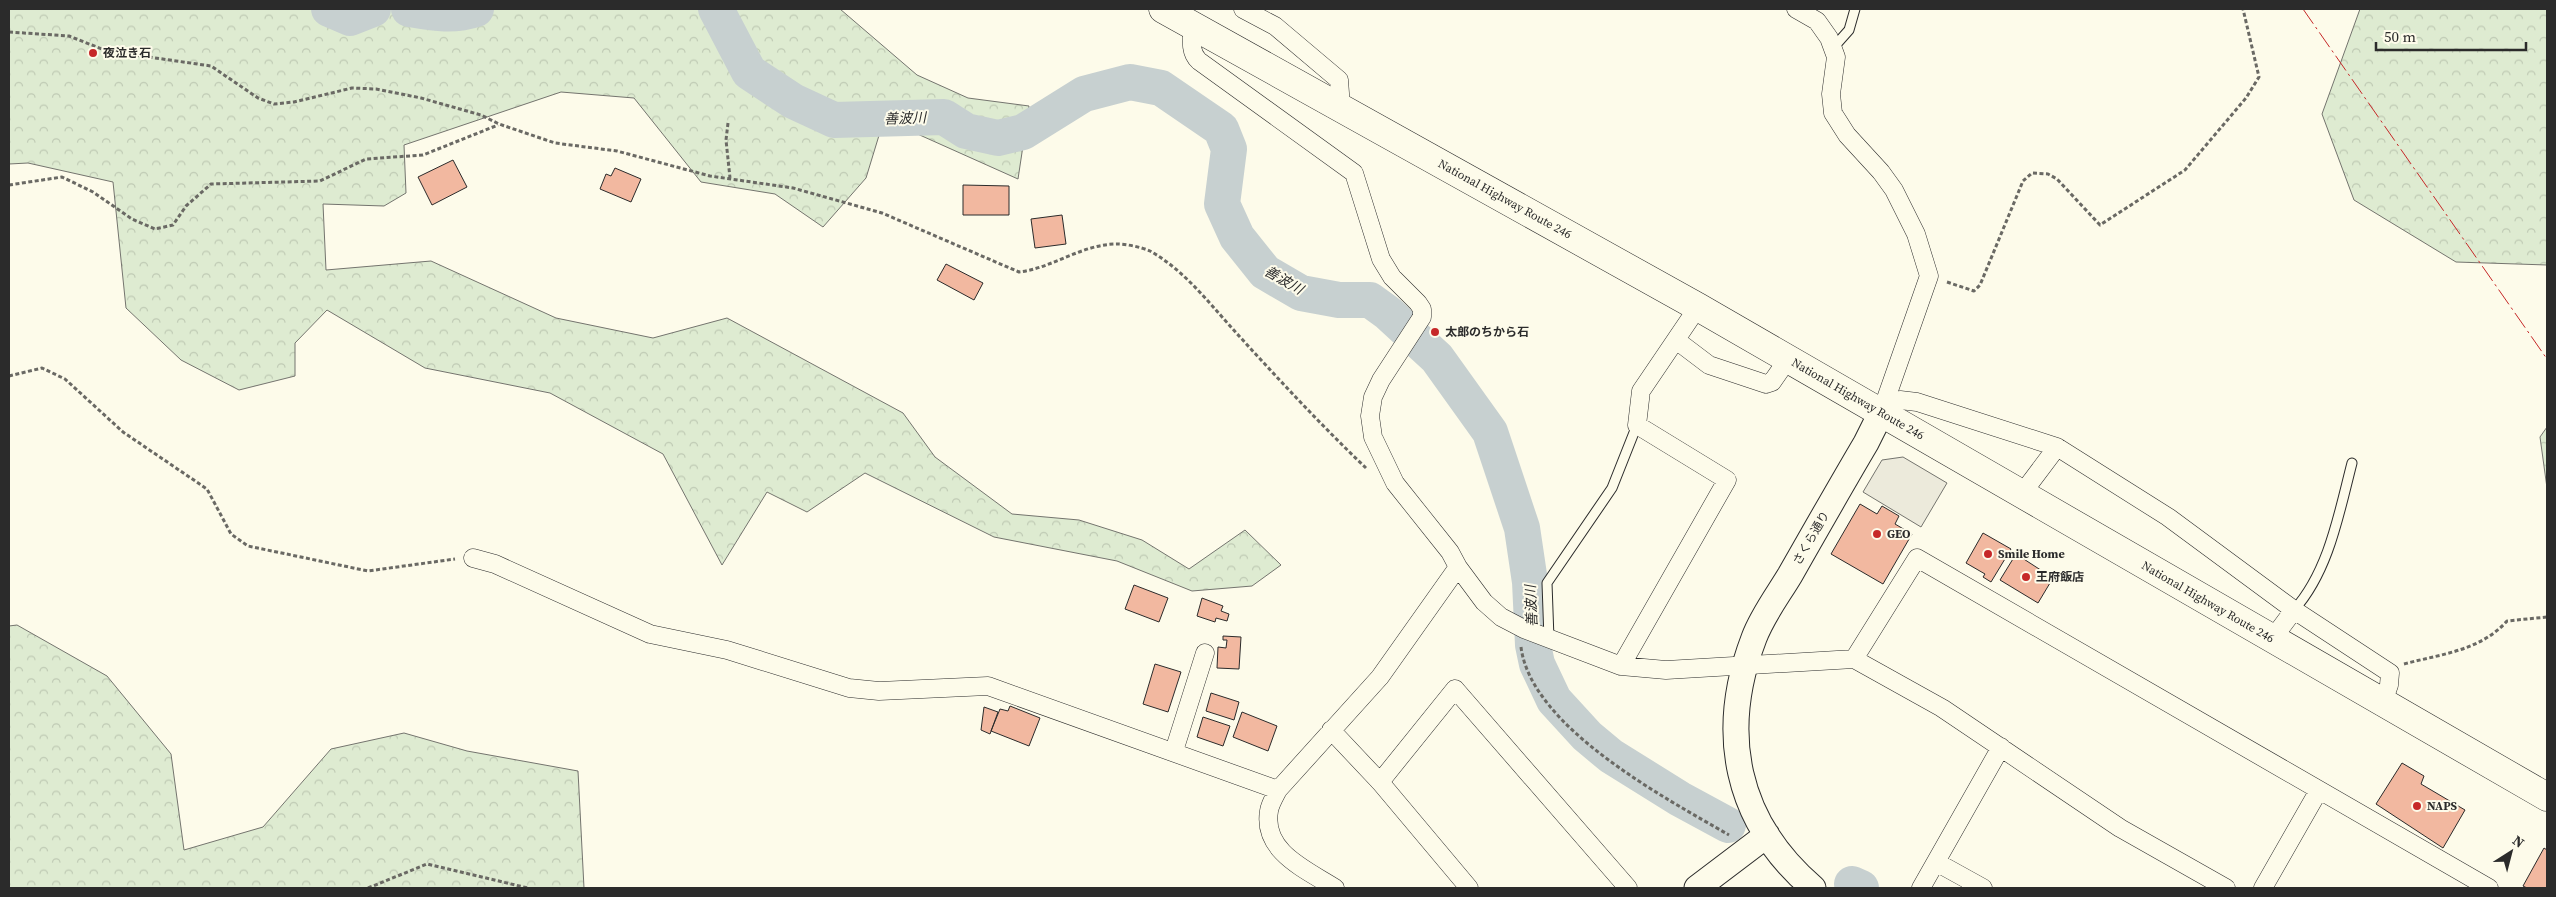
<svg xmlns="http://www.w3.org/2000/svg" width="2556" height="897" viewBox="0 0 2556 897" font-family="'Source Serif 4','Noto Sans JP',serif">
<defs>
<pattern id="forest-crowns" width="20" height="18" patternUnits="userSpaceOnUse" patternTransform="scale(1.25)"><rect width="20" height="18" fill="#deebd1"/><path d="M2 6a3 3 0 1 1 6 0M12 15a3 3 0 1 1 6 0" fill="none" stroke="#bfcab4"/></pattern>
</defs>
<rect width="100%" height="100%" fill="#fdfbea"/>
<!-- forest -->
<path fill="url(#forest-crowns)" stroke="#74746e" d="M9,9H405L447,28L452,9H840L917,75L968,98L1029,106L1018,179L884,119L866,178L823,227L775,194L701,182L634,98L561,92L404,145L406,193L384,206L323,204L326,270L431,261L556,318L653,338L727,318L903,413L935,457L1012,514L1079,520L1142,540L1189,569L1245,530L1281,565L1252,586L1192,591L1117,561L994,537L865,473L807,512L767,492L722,565L663,454L550,393L425,368L327,310L295,343V376L239,390L181,360L126,308L113,182L28,163L9,164Z
M2360,9H2547V265L2456,262L2354,200L2322,114Z
M2547,427V488L2540,437Z
M17,625L107,676L171,754L184,850L263,827L331,749L404,733L467,751L578,771L584,888H9V626Z"/>
<!-- parking -->
<path fill="#eceadb" stroke="#74746e" d="M1903,457L1947,483L1921,527L1863,492L1882,460Z"/>
<g fill="none" stroke-linecap="round" stroke-linejoin="round">
<!-- river -->
<path stroke="#c7d0d0" stroke-width="36" d="M329,9L350,18L373,9
M409,9C433,13 453,17 476,9
M716,9L749,72L793,101L834,120L944,117L966,131L998,138L1023,132L1084,94L1130,82L1161,88L1221,129L1229,149L1222,204L1237,237L1265,272L1301,293L1339,300H1370L1388,313L1437,358L1490,432L1522,528L1530,582L1533,645L1537,664L1554,700L1587,736L1611,756L1680,799L1728,825
M1852,884L1861,888"/>
</g>
<!-- building -->
<path fill="#f2b8a0" stroke="#2b2b2b" d="M453,160L467,187L432,205L418,177Z
M615,168L641,179L631,202L600,189L606,174L611,176Z
M963,185L1009,186V215H963Z
M1062,215L1066,244L1035,248L1031,219Z
M946,264L983,283L974,300L937,280Z
M1860,504L1877,514L1882,506L1899,516L1895,524L1912,534L1883,584L1831,554Z
M1983,533L2011,549L1991,582L1983,577L1985,574L1966,563Z
M2016,554L2053,578L2038,603L2000,580Z
M1134,585L1168,598L1159,622L1125,609Z
M1202,598L1223,606L1221,611L1229,614L1227,621L1216,618L1215,622L1197,616Z
M1223,636L1241,637L1239,669L1217,668L1218,647L1226,648L1227,640H1223Z
M1155,664L1181,672L1168,712L1143,704Z
M1211,693L1239,702L1234,720L1206,711Z
M1010,706L1040,718L1029,746L991,731L1000,709L1008,711Z
M984,707L998,712L990,734L981,730Z
M1242,712L1277,726L1268,751L1233,737Z
M1203,717L1230,726L1223,746L1197,737Z
M2402,763L2424,776L2421,784L2465,810L2443,848L2376,804Z
M2544,848L2547,850V888H2527L2523,886Z"/>
<g fill="none" stroke-linecap="round" stroke-linejoin="round">
<defs>
<path id="lane" d="M1833,48L1849,30L1855,9
M2294,610C2329,571 2339,513 2352,463
M1549,639L1547,583L1612,488L1637,425"/>
<path id="street" d="M1243,9L1275,26L1339,80L1341,107
M1796,9L1817,21L1829,38L1836,57L1831,94L1833,113L1847,135L1881,172L1894,190L1916,234L1929,276L1881,413
M1193,25C1192,38 1189,52 1199,61L1354,173L1381,259L1392,277L1418,303L1422,309V317L1381,380L1373,397L1370,416L1373,437L1395,483L1450,552L1458,567L1484,602L1501,617L1524,629L1621,666L1666,670L1854,659L1942,708L2120,828L2226,888
M1676,340L1709,365L1766,384L1772,382L1788,359
M1900,400L1917,402L2057,447L2168,517L2294,610L2390,673L2389,685L2383,702
M2021,495L2057,447
M473,558L495,564L650,634L727,650L849,688L879,691L988,686L1278,790
M2273,638L2294,610
M1854,659L1917,558L2489,888
M1621,666L1727,480L1637,425L1641,391L1698,307
M1331,730L1380,782L1469,888
M1174,751L1205,653
M1380,782L1455,689L1628,888
M1936,862L1983,888
M1335,888C1307,870 1262,852 1269,811C1270,804 1275,796 1278,790L1380,677L1458,567
M1921,888L2001,747
M2263,888L2319,790"/>
<path id="secondary" d="M1697,888L1767,835
M1813,888C1735,821 1718,732 1754,638C1762,616 1778,595 1790,575C1815,531 1840,487 1866,443L1881,413"/>
<path id="highway" d="M1163,9L1698,307L2547,797"/>
</defs>
<!-- lane casing -->
<use href="#lane" stroke="#2b2b2b" stroke-width="11"/>
<!-- street casing -->
<use href="#street" stroke="#2b2b2b" stroke-width="19"/>
<!-- secondary casing -->
<use href="#secondary" stroke="#2b2b2b" stroke-width="27"/>
<!-- highway casing -->
<use href="#highway" stroke="#2b2b2b" stroke-width="29"/>
<!-- path -->
<path stroke="#6a6964" stroke-width="3" stroke-dasharray="4 2.5" stroke-linecap="butt" d="M9,32L69,36L107,51L211,66L258,98L274,104L294,102L352,88L376,89L421,98L481,115L499,124L555,143L617,151L710,176L793,188L882,213L1019,272C1053,268 1082,244 1117,244C1126,244 1141,247 1150,251C1186,271 1213,308 1240,337C1281,382 1322,426 1366,468
M728,123L726,140L730,178
M9,185L62,177L93,192L132,219L155,229L173,225L186,206L211,184L320,181L366,159L423,155L498,125
M1947,282L1974,291L1980,285L2023,181L2032,173L2048,174L2057,179L2100,225L2185,170L2246,98L2259,77L2243,9
M9,376L42,368L65,379L123,432L207,489L231,534L248,546L368,571L455,559
M1521,647C1531,727 1665,798 1729,835
M2404,664C2441,654 2480,651 2507,621L2547,617
M368,888L427,864L528,888"/>
<!-- lane -->
<use href="#lane" stroke="#fdfbea" stroke-width="9"/>
<!-- street -->
<use href="#street" stroke="#fdfbea" stroke-width="18"/>
<!-- secondary -->
<use href="#secondary" stroke="#fdfbea" stroke-width="25"/>
<!-- highway -->
<use href="#highway" stroke="#fdfbea" stroke-width="28"/>
<!-- power -->
<path stroke="#c62828" stroke-width="1" stroke-dasharray="18 4 2.5 4" stroke-linecap="butt" d="M2303,9L2547,359"/>
</g>
<!-- markers -->
<g fill="#c62828" stroke="#fdfbea" stroke-width="2">
<circle cx="93" cy="53" r="5"/>
<circle cx="1435" cy="332" r="5"/>
<circle cx="1877" cy="534" r="5"/>
<circle cx="1988" cy="554" r="5"/>
<circle cx="2026" cy="577" r="5"/>
<circle cx="2417" cy="806" r="5"/>
</g>
<g text-anchor="middle" dominant-baseline="central" stroke-width="4" stroke-linejoin="round" paint-order="stroke">
<!-- poi labels -->
<g font-size="12" font-weight="bold" fill="#2b2b2b" stroke="#fdfbea" text-anchor="start">
<text x="103" y="53">夜泣き石</text>
<text x="1445" y="332">太郎のちから石</text>
<text x="1887" y="534">GEO</text>
<text x="1998" y="554">Smile Home</text>
<text x="2036" y="577">王府飯店</text>
<text x="2427" y="806">NAPS</text>
</g>
<!-- street labels -->
<g font-size="12" fill="#2b2b2b" stroke="#fdfbea">
<text transform="translate(1505 199) rotate(29)">National Highway Route 246</text>
<text transform="translate(1858 399) rotate(30)">National Highway Route 246</text>
<text transform="translate(1811 538) rotate(-60)">さくら通り</text>
<text transform="translate(2208 602) rotate(30)">National Highway Route 246</text>
</g>
<!-- water labels -->
<g font-size="14" font-style="italic" fill="#2b2b2b" stroke="#fdfbea">
<text transform="translate(905 118) rotate(-2)">善波川</text>
<text transform="translate(1284 280) rotate(30)">善波川</text>
<text transform="translate(1531 606) rotate(-93)">善波川</text>
</g>
</g>
<!-- border -->
<rect width="2556" height="897" fill="none" stroke="#2b2b2b" stroke-width="20"/>
<!-- north arrow -->
<g transform="translate(2511 852) rotate(36)" stroke="#fdfbea" stroke-width="4" paint-order="stroke">
<path d="M0-4L9 19L0 12L-9 19Z" fill="#2b2b2b"/>
<text y="-8" font-size="14" font-weight="bold" text-anchor="middle" fill="#2b2b2b">N</text>
</g>
<!-- scale -->
<path d="M2376 42v8h150v-8" fill="none" stroke="#2b2b2b" stroke-width="2.5"/>
<text x="2384" y="42" font-size="15" fill="#2b2b2b" stroke="#fdfbea" stroke-width="4" paint-order="stroke">50 m</text>
</svg>
